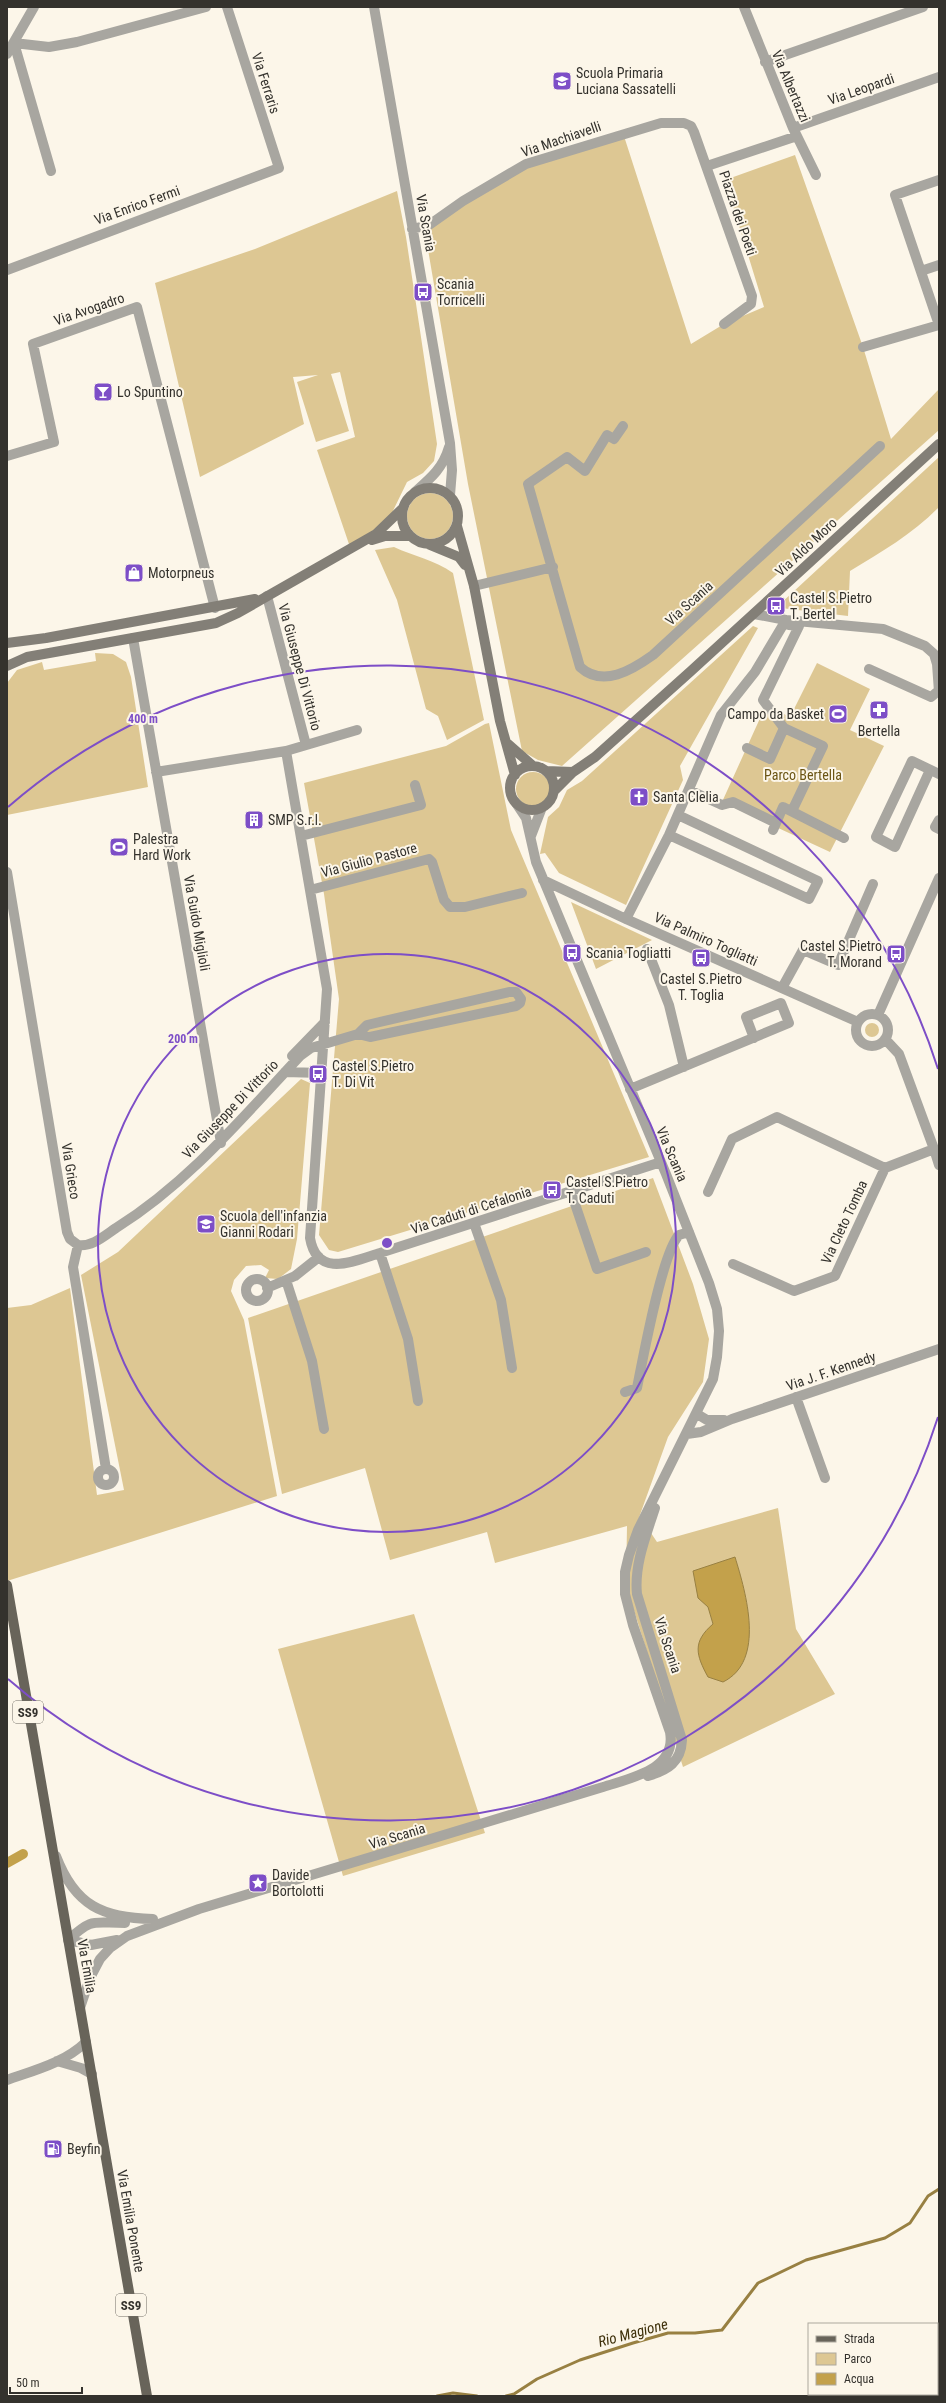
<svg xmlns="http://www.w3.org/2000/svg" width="946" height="2403" viewBox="0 0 946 2403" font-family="'Roboto Condensed',sans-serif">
<rect width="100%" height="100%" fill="#fcf6e9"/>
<!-- green -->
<path fill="#ddc793" d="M623,133L691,344L724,324L764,307L725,180L795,155L863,347L891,439L939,389V430L562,766L538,760L522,751L468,484L424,226L526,164Z
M397,191L406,237L437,444L434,461L423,473L407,482L389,519L351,550L317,450L355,437L340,372L331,374L349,431L316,442L297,382L318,375L293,377L304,424L200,477L155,283L255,249Z
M939,457V507C913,534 881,552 850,571L848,616L781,608L779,605Z
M407 516a23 23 0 1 1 46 0a23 23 0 1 1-46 0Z
M394,547C413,556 435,560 453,573L484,720L447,740L438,716L426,709L397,600L375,550Z
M753,626L758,628L680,766L683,780L626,905L559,873L545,853L540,854L548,817L559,807L567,790L582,781Z
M95,653L113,654L126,662L131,677L148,787L7,815V683L17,670L42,662L44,670L96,661Z
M817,663L870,689L850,730L884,746L830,852L722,802L766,705L790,717Z
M489,723L511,830L649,1157L338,1252L329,1250L319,1235L339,999L324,894L304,783L446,746L485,724Z
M516 789a17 17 0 1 1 34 0a17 17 0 1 1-34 0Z
M571,902L652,940L596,969Z
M865 1030a7 7 0 1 1 14 0a7 7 0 1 1-14 0Z
M301,1079L310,1083L297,1239L291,1269L278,1279L265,1278L269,1270L261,1265L246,1266L234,1280L231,1291L244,1320L277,1496L7,1581V1308L31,1305L70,1288L97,1495L124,1490L81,1275L118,1252Z
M653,1178L693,1284L709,1339L703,1382L668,1437L637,1523L643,1521L657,1542L778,1508L796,1629L835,1694L683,1767L626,1585L627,1526L495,1563L487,1532L390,1560L365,1468L282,1494L248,1318Z
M414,1614L485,1833L343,1876L278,1649Z"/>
<!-- water -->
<path fill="#c3a14b" stroke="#988042" d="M735,1557C746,1593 766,1661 723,1682L708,1677C696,1655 692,1642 713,1624L708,1607L698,1598L693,1571Z"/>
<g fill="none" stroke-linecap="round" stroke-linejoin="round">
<!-- stream -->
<path stroke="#988042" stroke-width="3" d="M437,2396L453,2393L477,2396
M506,2396L514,2394L537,2379L580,2360L633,2343L668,2333H695L722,2330L758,2283L806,2260L885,2238L910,2223L928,2196L939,2189"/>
<!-- canal -->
<path stroke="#c3a14b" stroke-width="10" d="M7,1863L23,1854"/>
<!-- street -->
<path stroke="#a8a6a0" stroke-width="10" d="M374,7L450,443L452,470L450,495
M744,7L793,128L816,175
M7,54L34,7
M765,62L923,7
M793,128L939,77
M707,166L797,136
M51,171L14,43L49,47L77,42L206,7
M412,229L429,225L463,201L526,164L661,123H684L691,126L694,132L752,296L751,304L724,324
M7,270L279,168L227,7
M921,271L939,265
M863,347L939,325L895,195L939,180
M623,426L614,439L607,435L585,471L567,457L528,484L580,667C603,688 632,670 653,655L880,446
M7,456L54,442L33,344L137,307L215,608
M415,492C431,478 443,468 449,447
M474,586L553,567
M267,596L306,745
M754,614L786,620L883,629L925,646L934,654L937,664L939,692
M133,638L221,1143
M869,669L931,697L937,692
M784,728L763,700L799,626L789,625
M747,748L770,759L784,728L823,746L792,811
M286,751L357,730
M930,770L895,847L876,837L912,761L939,774
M156,772L286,751L327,989L310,1238C317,1279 354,1261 380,1253L661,1162
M689,790L722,805L733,802L776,823
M939,820L935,827L939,829
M773,830L783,807L844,838
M669,835L809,899L818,881L678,815
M301,836L421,805L415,785
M531,836L541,810
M7,872L67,1232L70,1239L78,1245L73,1267L106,1469
M543,880L626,919L858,1022
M310,890L429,859L432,862L444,900L450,907H465L522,893
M626,919L669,835L721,715L755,672L786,620
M647,949L669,1005L684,1067
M782,988L803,950L838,965L873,884
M856 1030a16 16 0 1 1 32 0a16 16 0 1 1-32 0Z
M878,1015L939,878
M292,1056L325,1022
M285,1072L321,1073
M630,1089L789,1023L781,1003L746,1017L754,1038
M934,1149L939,1165
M571,1192L597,1269L646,1252
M708,1192L732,1139L777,1117L885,1168L934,1149L899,1054L885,1039
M474,1223L501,1300L512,1368
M78,1245C92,1247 104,1236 116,1228C189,1182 242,1118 300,1056L311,1048L358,1034L367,1025L509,992H516L521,999L520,1003L516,1006L370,1037L358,1034
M380,1253L408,1339L418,1401
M733,1264L794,1291L835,1276L885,1168
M246 1290a11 11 0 1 1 22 0a11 11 0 1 1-22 0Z
M286,1280L312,1361L324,1429
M267,1288L295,1276L319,1257
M625,1392L637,1388C643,1358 662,1253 679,1235L689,1232
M796,1397L825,1478
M697,1414L707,1420H724
M687,1434L701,1432L732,1419L939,1349
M98 1477a8 8 0 1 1 16 0a8 8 0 1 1-16 0Z
M648,1776C668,1770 681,1762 682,1740L637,1594C634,1565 646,1536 655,1508
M56,1856C75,1906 103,1918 153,1919
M68,1940C93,1917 93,1923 125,1923
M68,1940L91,1945L117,1940
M80,2008L90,1978L100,1959L110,1948L127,1936L199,1909L603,1787C630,1778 677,1770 670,1732L633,1625L625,1594V1572L629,1555L638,1530L713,1379L717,1357L719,1331L717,1309L709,1283L666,1174L536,862L526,818L516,803
M57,2061L81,2068L92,2074
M7,2080C35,2070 64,2063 86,2042"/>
<!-- secondary -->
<path stroke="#837f77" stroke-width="10" d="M402 516a28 28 0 1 1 56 0a28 28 0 1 1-56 0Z
M457,526L474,586L500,721L515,775
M372,540L385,536H410
M430,545L459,557L465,565
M7,643L46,638L255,599
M7,666L27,657L216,623L238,613L376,534L402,509
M508,744L533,766
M510 788a22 22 0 1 1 44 0a22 22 0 1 1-44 0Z
M546,771L573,772
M554,791L573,772L595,757L691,671L939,444"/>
<!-- primary -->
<path stroke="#68645a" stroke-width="10" d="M7,1585L147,2396"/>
</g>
<!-- distance rings -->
<g fill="none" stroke="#7d4ec7" stroke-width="2">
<circle cx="387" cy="1243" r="289"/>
<path d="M938 1417A578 578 0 0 1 8 1679M8 807A578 578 0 0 1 938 1069"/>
</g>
<!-- icons -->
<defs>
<symbol id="school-square" viewBox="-11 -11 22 22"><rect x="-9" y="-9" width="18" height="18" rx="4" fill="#7d4ec7" stroke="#fcf6e9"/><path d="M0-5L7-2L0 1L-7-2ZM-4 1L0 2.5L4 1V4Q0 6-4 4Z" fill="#fff"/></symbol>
<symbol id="bus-square" viewBox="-11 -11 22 22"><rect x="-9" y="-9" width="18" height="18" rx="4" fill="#7d4ec7" stroke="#fcf6e9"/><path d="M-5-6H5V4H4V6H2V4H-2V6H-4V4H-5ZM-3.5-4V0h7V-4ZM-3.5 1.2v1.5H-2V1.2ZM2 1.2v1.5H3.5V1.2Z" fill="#fff"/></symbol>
<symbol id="bar-square" viewBox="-11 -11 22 22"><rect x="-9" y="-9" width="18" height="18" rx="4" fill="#7d4ec7" stroke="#fcf6e9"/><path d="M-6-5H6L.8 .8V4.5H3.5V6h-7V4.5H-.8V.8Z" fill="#fff"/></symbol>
<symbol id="shop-square" viewBox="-11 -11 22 22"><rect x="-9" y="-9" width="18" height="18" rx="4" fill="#7d4ec7" stroke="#fcf6e9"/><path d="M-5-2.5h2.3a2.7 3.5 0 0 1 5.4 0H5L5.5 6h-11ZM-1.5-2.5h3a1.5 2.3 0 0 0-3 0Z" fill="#fff"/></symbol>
<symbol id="pharmacy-square" viewBox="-11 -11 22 22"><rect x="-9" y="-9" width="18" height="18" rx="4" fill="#7d4ec7" stroke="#fcf6e9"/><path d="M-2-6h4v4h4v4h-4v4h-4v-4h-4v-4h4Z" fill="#fff"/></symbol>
<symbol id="stadium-square" viewBox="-11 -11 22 22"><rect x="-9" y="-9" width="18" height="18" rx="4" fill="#7d4ec7" stroke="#fcf6e9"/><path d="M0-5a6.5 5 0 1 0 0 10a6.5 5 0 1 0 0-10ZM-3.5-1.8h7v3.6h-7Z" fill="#fff"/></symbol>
<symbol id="church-square" viewBox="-11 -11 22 22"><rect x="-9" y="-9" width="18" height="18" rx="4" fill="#7d4ec7" stroke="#fcf6e9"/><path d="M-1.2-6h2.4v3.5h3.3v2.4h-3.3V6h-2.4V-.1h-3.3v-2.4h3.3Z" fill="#fff"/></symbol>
<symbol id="building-square" viewBox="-11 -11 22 22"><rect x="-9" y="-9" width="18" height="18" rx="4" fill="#7d4ec7" stroke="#fcf6e9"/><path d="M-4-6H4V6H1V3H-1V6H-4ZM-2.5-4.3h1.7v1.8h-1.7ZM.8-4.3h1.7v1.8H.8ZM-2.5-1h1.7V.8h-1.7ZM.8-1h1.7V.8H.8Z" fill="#fff"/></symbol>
<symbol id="sight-square" viewBox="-11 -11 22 22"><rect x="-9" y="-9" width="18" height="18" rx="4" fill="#7d4ec7" stroke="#fcf6e9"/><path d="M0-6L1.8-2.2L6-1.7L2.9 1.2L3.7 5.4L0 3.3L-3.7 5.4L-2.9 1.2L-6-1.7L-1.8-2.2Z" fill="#fff"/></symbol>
<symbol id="fuel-square" viewBox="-11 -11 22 22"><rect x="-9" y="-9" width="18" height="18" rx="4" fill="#7d4ec7" stroke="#fcf6e9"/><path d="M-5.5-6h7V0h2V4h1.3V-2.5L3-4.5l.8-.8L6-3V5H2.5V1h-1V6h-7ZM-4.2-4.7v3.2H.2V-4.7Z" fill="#fff"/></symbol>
</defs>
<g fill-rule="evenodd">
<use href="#school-square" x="551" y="70" width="22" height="22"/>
<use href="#bus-square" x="412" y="281" width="22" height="22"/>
<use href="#bar-square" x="92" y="381" width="22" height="22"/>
<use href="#shop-square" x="123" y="562" width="22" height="22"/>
<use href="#bus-square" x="765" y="595" width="22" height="22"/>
<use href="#pharmacy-square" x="868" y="699" width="22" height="22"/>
<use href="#stadium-square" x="827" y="703" width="22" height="22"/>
<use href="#church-square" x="628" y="786" width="22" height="22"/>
<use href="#building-square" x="243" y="809" width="22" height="22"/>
<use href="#stadium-square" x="108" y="836" width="22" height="22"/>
<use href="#bus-square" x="561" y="942" width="22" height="22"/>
<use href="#bus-square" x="885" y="943" width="22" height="22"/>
<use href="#bus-square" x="690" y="947" width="22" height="22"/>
<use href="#bus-square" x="307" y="1063" width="22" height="22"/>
<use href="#bus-square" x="541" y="1179" width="22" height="22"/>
<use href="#school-square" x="195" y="1213" width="22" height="22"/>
<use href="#sight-square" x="247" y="1872" width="22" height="22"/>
<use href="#fuel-square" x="42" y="2138" width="22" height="22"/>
</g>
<g text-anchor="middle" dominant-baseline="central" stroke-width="4" stroke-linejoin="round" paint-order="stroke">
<!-- shield labels -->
<g fill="#fcf6e9" stroke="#706d65" stroke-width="1">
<rect x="13" y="1701" width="30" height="22" rx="3"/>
<rect x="116" y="2294" width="30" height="22" rx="3"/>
</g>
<g font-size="13" font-weight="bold" fill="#34322d">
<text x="28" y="1712">SS9</text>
<text x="131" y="2305">SS9</text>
</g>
<!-- poi labels -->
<g font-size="14" fill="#34322d" stroke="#fcf6e9" text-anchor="start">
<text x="576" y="73">Scuola Primaria<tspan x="576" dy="16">Luciana Sassatelli</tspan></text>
<text x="437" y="284">Scania<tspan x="437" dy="16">Torricelli</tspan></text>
<text x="117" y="392">Lo Spuntino</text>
<text x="148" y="573">Motorpneus</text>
<text x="790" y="598">Castel S.Pietro<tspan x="790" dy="16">T. Bertel</tspan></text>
<text x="824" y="714" text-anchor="end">Campo da Basket</text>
<text x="879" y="731" text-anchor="middle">Bertella</text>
<text x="653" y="797">Santa Clelia</text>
<text x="268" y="820">SMP S.r.l.</text>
<text x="133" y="839">Palestra<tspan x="133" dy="16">Hard Work</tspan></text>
<text x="882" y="946" text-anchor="end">Castel S.Pietro<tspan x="882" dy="16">T. Morand</tspan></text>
<text x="586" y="953">Scania Togliatti</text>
<text x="701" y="979" text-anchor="middle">Castel S.Pietro<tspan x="701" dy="16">T. Toglia</tspan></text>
<text x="332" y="1066">Castel S.Pietro<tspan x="332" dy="16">T. Di Vit</tspan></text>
<text x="566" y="1182">Castel S.Pietro<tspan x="566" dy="16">T. Caduti</tspan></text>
<text x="220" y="1216">Scuola dell'infanzia<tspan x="220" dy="16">Gianni Rodari</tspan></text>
<text x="272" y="1875">Davide<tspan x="272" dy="16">Bortolotti</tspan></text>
<text x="67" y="2149">Beyfin</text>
</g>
<!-- street labels -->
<g font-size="14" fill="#34322d" stroke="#fcf6e9">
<text transform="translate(266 83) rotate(72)">Via Ferraris</text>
<text transform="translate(791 86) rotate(67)">Via Albertazzi</text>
<text transform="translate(861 89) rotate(-19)">Via Leopardi</text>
<text transform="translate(561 139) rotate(-19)">Via Machiavelli</text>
<text transform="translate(137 205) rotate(-20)">Via Enrico Fermi</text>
<text transform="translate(738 213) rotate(71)">Piazza dei Poeti</text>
<text transform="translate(426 223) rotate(80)">Via Scania</text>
<text transform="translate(89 309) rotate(-19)">Via Avogadro</text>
<text transform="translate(806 547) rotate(-43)">Via Aldo Moro</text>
<text transform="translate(689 603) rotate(-42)">Via Scania</text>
<text transform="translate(300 667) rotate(75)">Via Giuseppe Di Vittorio</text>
<text transform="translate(369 860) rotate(-15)">Via Giulio Pastore</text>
<text transform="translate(197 923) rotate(80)">Via Guido Miglioli</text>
<text transform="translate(706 939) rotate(24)">Via Palmiro Togliatti</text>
<text transform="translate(230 1109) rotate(-46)">Via Giuseppe Di Vittorio</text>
<text transform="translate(672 1154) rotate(67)">Via Scania</text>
<text transform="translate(71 1171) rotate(81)">Via Grieco</text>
<text transform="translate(471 1210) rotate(-18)">Via Caduti di Cefalonia</text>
<text transform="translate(844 1222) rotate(-65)">Via Cleto Tomba</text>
<text transform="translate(831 1371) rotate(-19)">Via J. F. Kennedy</text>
<text transform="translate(668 1645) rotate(72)">Via Scania</text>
<text transform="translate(397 1836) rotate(-17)">Via Scania</text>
<text transform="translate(87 1966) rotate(80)">Via Emilia</text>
<text transform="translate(131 2221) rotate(80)">Via Emilia Ponente</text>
</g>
<!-- park labels -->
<g font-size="14" fill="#6b5413" stroke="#fcf6e9">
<text x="803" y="775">Parco Bertella</text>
</g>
<!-- water labels -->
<g font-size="15" font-style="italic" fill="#3e300a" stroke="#fcf6e9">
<text transform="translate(633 2333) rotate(-15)">Rio Magione</text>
</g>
</g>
<circle cx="387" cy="1243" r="6" fill="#7d4ec7" stroke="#fcf6e9" stroke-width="2"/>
<g font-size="12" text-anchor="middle" font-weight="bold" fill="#7d4ec7" stroke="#fcf6e9" stroke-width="4" stroke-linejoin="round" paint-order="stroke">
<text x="143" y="723">400 m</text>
<text x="183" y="1043">200 m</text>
</g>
<!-- border -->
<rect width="946" height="2403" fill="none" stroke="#34322d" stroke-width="16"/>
<!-- legend -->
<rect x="808" y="2323" width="130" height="72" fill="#fcf6e9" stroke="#aca89e"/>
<rect x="816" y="2336" width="20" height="6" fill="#68645a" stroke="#aca89e"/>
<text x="844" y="2343" font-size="12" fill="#34322d">Strada</text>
<rect x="816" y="2353" width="20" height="12" fill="#ddc793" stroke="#aca89e"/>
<text x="844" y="2363" font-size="12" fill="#34322d">Parco</text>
<rect x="816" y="2373" width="20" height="12" fill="#c3a14b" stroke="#aca89e"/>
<text x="844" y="2383" font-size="12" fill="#34322d">Acqua</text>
<!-- scale -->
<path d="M10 2387v6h72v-6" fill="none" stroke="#34322d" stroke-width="2"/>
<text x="16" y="2387" font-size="12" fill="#34322d" stroke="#fcf6e9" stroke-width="3" paint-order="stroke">50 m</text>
</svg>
